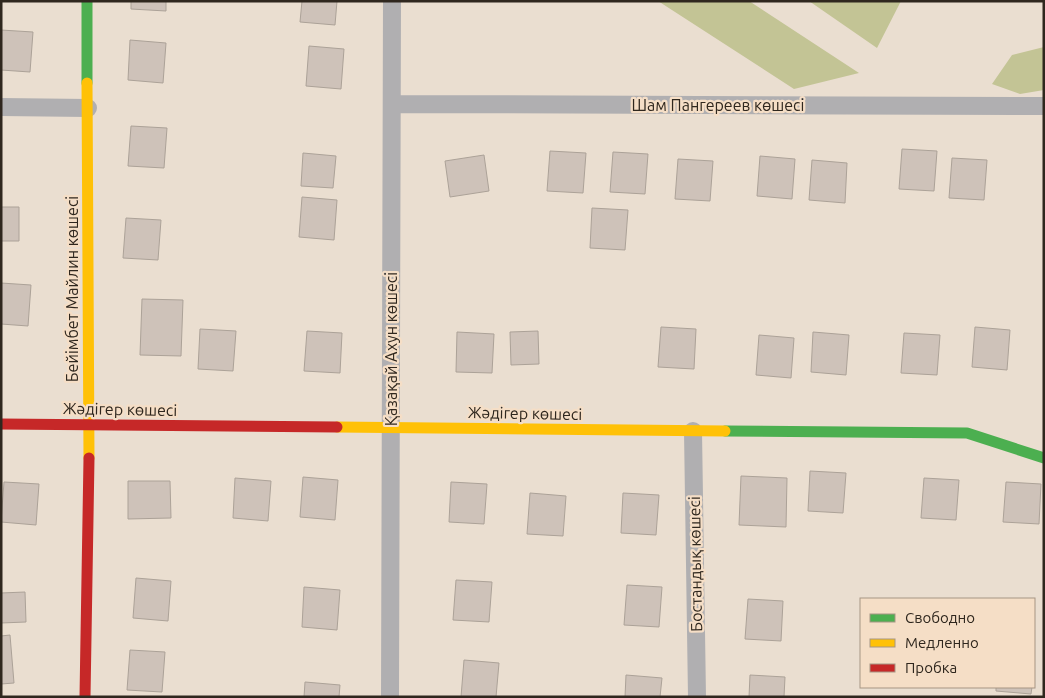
<svg xmlns="http://www.w3.org/2000/svg" width="1045" height="698" viewBox="0 0 1045 698" font-family="Ubuntu,sans-serif">
<rect width="100%" height="100%" fill="#eaded0"/>
<!-- forest -->
<path fill="#c3c495" d="M658,1H749L859,73L794,89Z
M809,1H901L877,48Z
M1044,47V90L1020,94L992,84L1012,55Z"/>
<!-- building -->
<path fill="#cec2b9" stroke="#aca298" d="M131,1H166V11L131,9Z
M302,1H337L335,25L300,22Z
M1,30L33,32L30,72L1,70Z
M130,40L166,43L163,83L128,80Z
M309,46L344,49L341,89L306,86Z
M131,126L167,128L164,168L128,166Z
M902,149L937,151L934,191L899,189Z
M550,151L586,153L583,193L547,191Z
M613,152L648,154L645,194L610,192Z
M303,153L336,156L333,188L301,186Z
M484,155L489,191L450,197L445,161Z
M760,156L795,159L792,199L757,196Z
M952,158L987,160L984,200L949,198Z
M678,159L713,161L710,201L675,199Z
M812,160L847,163L845,203L809,200Z
M302,197L337,200L334,240L299,237Z
M1,207H19V241H1Z
M592,208L628,210L625,250L590,248Z
M126,218L161,220L158,260L123,258Z
M1,283L31,285L28,326L1,324Z
M142,299L183,300L181,356L140,355Z
M661,327L696,329L694,369L658,367Z
M975,327L1010,330L1007,370L972,367Z
M200,329L236,331L233,371L198,369Z
M307,331L342,333L340,373L304,371Z
M538,331L539,364L511,365L510,332Z
M457,332L494,334L492,373L456,372Z
M813,332L849,335L846,375L811,372Z
M904,333L940,335L937,375L901,373Z
M759,335L794,338L791,378L756,375Z
M810,471L846,473L843,513L808,511Z
M741,476L787,478L786,527L739,525Z
M303,477L338,480L335,520L300,517Z
M235,478L271,481L268,521L233,518Z
M924,478L959,480L956,520L921,518Z
M128,481H170L171,518L128,519Z
M4,482L39,484L36,525L1,522Z
M451,482L487,484L484,524L449,522Z
M1006,482L1041,484L1039,524L1003,522Z
M530,493L566,496L563,536L527,534Z
M623,493L659,495L656,535L621,533Z
M136,578L171,581L168,621L133,618Z
M456,580L492,582L489,622L453,620Z
M627,585L662,587L659,627L624,625Z
M304,587L340,590L337,630L302,627Z
M25,592L26,622L1,623V593Z
M748,599L783,601L781,641L745,639Z
M10,635L14,683L1,684V636Z
M130,650L165,652L162,692L127,690Z
M464,660L499,663L496,697H461Z
M626,675L662,678L660,697H625Z
M750,675L785,677L784,697H749Z
M305,682L340,685L339,697H304Z
M996,687H1032L1031,694L996,691Z"/>
<g fill="none" stroke-linecap="round" stroke-linejoin="round">
<!-- street -->
<path stroke="#b0afb1" stroke-width="18" d="M392,104L1044,106
M1,107L88,108
M693,431L697,697
M390,697L392,1"/>
<!-- fast -->
<path stroke="#4caf50" stroke-width="11" d="M87,1V83
M725,431L967,433L1044,458"/>
<!-- slow -->
<path stroke="#ffc107" stroke-width="11" d="M87,83L89,458
M337,427L725,431"/>
<!-- jam -->
<path stroke="#c62828" stroke-width="11" d="M1,424L337,427
M85,697L89,458"/>
</g>
<g text-anchor="middle" dominant-baseline="central" stroke-width="4.5" stroke-linejoin="round" paint-order="stroke">
<!-- street labels -->
<g font-size="16" fill="#2f271e" stroke="#f5dec6">
<text x="718" y="105">Шам Пангереев көшесі</text>
<text transform="translate(72 289) rotate(-90)">Бейімбет Майлин көшесі</text>
<text transform="translate(391 349) rotate(-90)">Қазақай Ахун көшесі</text>
<text transform="translate(120 409) rotate(1)">Жәдігер көшесі</text>
<text transform="translate(525 413) rotate(1)">Жәдігер көшесі</text>
<text transform="translate(695 564) rotate(-91)">Бостандық көшесі</text>
</g>
</g>
<!-- border -->
<rect width="1045" height="698" fill="none" stroke="#2f271e" stroke-width="5"/>
<!-- legend -->
<rect x="860" y="598" width="175" height="90" fill="#f5dec6" stroke="#a69583"/>
<rect x="870" y="614" width="25" height="8" fill="#4caf50" stroke="#a69583"/>
<text x="905" y="623" font-size="15" fill="#2f271e">Свободно</text>
<rect x="870" y="639" width="25" height="8" fill="#ffc107" stroke="#a69583"/>
<text x="905" y="648" font-size="15" fill="#2f271e">Медленно</text>
<rect x="870" y="664" width="25" height="8" fill="#c62828" stroke="#a69583"/>
<text x="905" y="673" font-size="15" fill="#2f271e">Пробка</text>
</svg>
